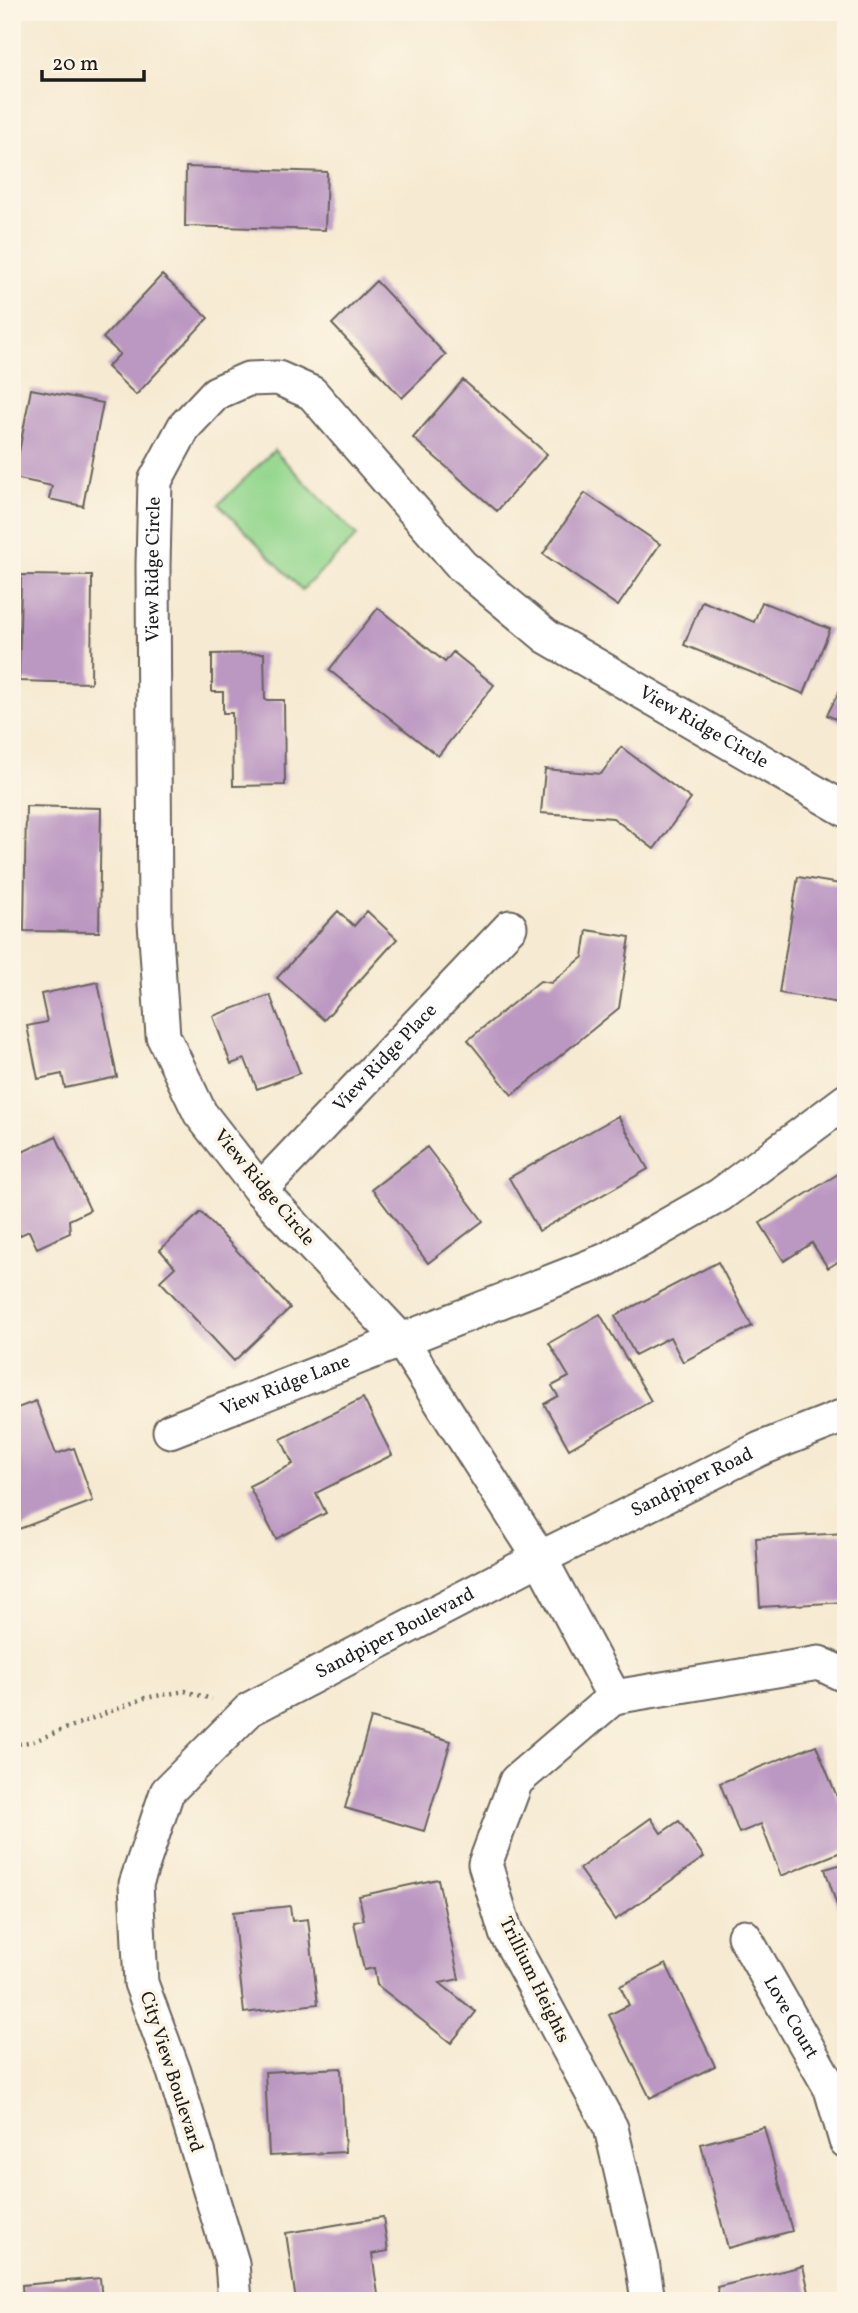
<svg xmlns="http://www.w3.org/2000/svg" width="858" height="2313" viewBox="0 0 858 2313" font-family="Vollkorn,serif">
<rect width="100%" height="100%" fill="#fcf5e5"/>
<filter id="ink" filterUnits="userSpaceOnUse"><feTurbulence type="fractalNoise" baseFrequency=".0143" numOctaves="2"/><feDisplacementMap in="SourceGraphic" scale="14" xChannelSelector="R" yChannelSelector="G"/><feConvolveMatrix kernelMatrix="1 2 1 2 8 2 1 2 1" color-interpolation-filters="sRGB"/></filter>
<filter id="wash" filterUnits="userSpaceOnUse"><feTurbulence type="fractalNoise" baseFrequency=".00686" numOctaves="4" result="noise"/><feDisplacementMap in="SourceGraphic" scale="28" xChannelSelector="R" yChannelSelector="G"/><feGaussianBlur stdDeviation="1.57" result="paint"/><feColorMatrix in="noise" values="0 0 0 0 0 0 0 0 0 0 0 0 0 0 0 0 0 1.4 0 .05"/><feComposite in="paint" operator="in"/></filter>
<g filter="url(#wash)">
<rect width="100%" height="100%" fill="#f6ead2"/>
<!-- green -->
<path fill="#94d78f" stroke="#587a56" stroke-width="2" d="M274,450L357,536L302,590L219,504Z"/>
<g id="blocks">
<!-- building -->
<path fill="#bb98c2" d="M186,167L327,172L325,230L185,226Z
M162,275L208,318L136,395L107,367L120,354L103,338Z
M376,281L446,355L402,398L332,324Z
M463,380L547,454L497,511L413,438Z
M31,389L103,403L83,506L49,499L52,486L14,478Z
M585,493L660,544L618,606L543,554Z
M21,575L92,576L91,683L19,681Z
M702,601L754,622L762,602L830,629L804,694L684,645Z
M378,608L445,662L453,652L494,685L438,756L329,670Z
M264,653L265,700H284L285,785L233,786L232,713H223V692H212V654Z
M846,678V724L827,715Z
M621,747L691,799L654,849L613,818L541,813L545,769L601,774Z
M26,806L101,808L99,932L24,931Z
M798,877L846,885V1004L779,993Z
M338,911L354,926L367,911L397,939L324,1020L277,978Z
M587,930L630,937L619,1008L512,1095L468,1040L540,981L551,983L583,957Z
M98,982L117,1077L65,1088L62,1074L38,1079L27,1026L47,1022L41,994Z
M270,995L300,1073L257,1089L245,1059L231,1064L213,1016Z
M618,1116L648,1169L539,1231L509,1178Z
M56,1136L90,1210L69,1220L70,1233L37,1248L29,1231L12,1239V1157Z
M427,1147L483,1221L428,1263L372,1189Z
M846,1169V1257L828,1268L812,1243L784,1261L760,1223Z
M201,1212L290,1308L234,1361L160,1281L175,1267L160,1250Z
M718,1262L752,1326L683,1362L670,1337L635,1355L615,1316Z
M600,1314L651,1401L569,1449L544,1404L558,1396L552,1386L569,1377L549,1343Z
M363,1398L392,1455L316,1493L326,1513L276,1539L249,1486L293,1464L281,1439Z
M36,1401L56,1454L74,1448L93,1501L19,1529L12,1512V1410Z
M846,1533V1602L760,1607L756,1538Z
M371,1718L451,1741L424,1831L345,1808Z
M816,1745L846,1819V1850L781,1876L761,1824L739,1833L720,1783Z
M651,1818L661,1833L679,1821L704,1857L615,1920L579,1869Z
M846,1863V1930H845L825,1869Z
M438,1879L459,1979L440,1983L476,2012L451,2043L377,1985L374,1968L364,1970L354,1922L364,1920L359,1896Z
M290,1906L292,1921L308,1919L318,2004L244,2013L233,1912Z
M666,1964L715,2066L650,2098L609,2015L629,2005L620,1986Z
M341,2068L345,2152L269,2156L265,2072Z
M764,2127L792,2231L728,2248L701,2144Z
M383,2217L388,2251L372,2254L379,2301H296L286,2233Z
M803,2266L811,2301H720L717,2287Z
M100,2278L102,2301H23L22,2285Z"/>
</g>
</g>
<g filter="url(#ink)">
<use href="#blocks" fill-opacity="0" stroke="#68645c" stroke-width="2"/>
<g fill="none" stroke-linecap="round" stroke-linejoin="round">
<defs>
<g id="street">
<path id="s1" d="M260,1190L510,927"/>
<path id="s2" d="M170,1431L606,1260L720,1195L846,1101"/>
<path id="s3" d="M614,1697L540,1558L402,1341L260,1190L200,1113L163,1036L155,923L153,565L155,481L184,427L216,393L248,379L278,378L312,393L462,566L547,637L846,810"/>
<path id="s4" d="M744,1936L831,2089L846,2141"/>
<path id="s5" d="M235,2301L232,2263L174,2072L141,1983L136,1884L167,1792L250,1709L540,1558L760,1449L846,1415"/>
<path d="M648,2301L642,2261L611,2128L506,1933L485,1864L516,1781L614,1697L819,1663L846,1676"/>
</g>
</defs>
<!-- street casing -->
<use href="#street" stroke="#68645c" stroke-width="37"/>
<!-- path -->
<path stroke="#68645c" stroke-width="4.5" stroke-dasharray="2 5" stroke-linecap="butt" d="M12,1745L34,1741L145,1698L185,1691L212,1699"/>
<!-- street -->
<use href="#street" stroke="#fff" stroke-width="33"/>
</g>
</g>
<g text-anchor="middle" dominant-baseline="central" stroke-width="7" stroke-linejoin="round" paint-order="stroke">
<!-- street labels -->
<g font-size="19" fill="#1c1c1c" stroke="#fcf5e5">
<text stroke="none"><textPath href="#s3" startOffset="1272">View Ridge Circle</textPath></text>
<text stroke="none"><textPath href="#s3" startOffset="2091">View Ridge Circle</textPath></text>
<text stroke="none"><textPath href="#s1" startOffset="182">View Ridge Place</textPath></text>
<text transform="translate(264 1188) rotate(50)">View Ridge Circle</text>
<text stroke="none"><textPath href="#s2" startOffset="124">View Ridge Lane</textPath></text>
<text stroke="none"><textPath href="#s5" startOffset="1143">Sandpiper Road</textPath></text>
<text stroke="none"><textPath href="#s5" startOffset="810">Sandpiper Boulevard</textPath></text>
<text transform="translate(534 1980) rotate(64)">Trillium Heights</text>
<text stroke="none"><textPath href="#s4" startOffset="94">Love Court</textPath></text>
<text transform="translate(171 2072) rotate(72)">City View Boulevard</text>
</g>
</g>
<!-- margin -->
<rect width="858" height="2313" fill="none" stroke="#fcf5e5" stroke-width="42"/>
<!-- scale -->
<path d="M42 70v10h102v-10" fill="none" stroke="#1c1c1c" stroke-width="3.5"/>
<text x="52" y="70" font-size="21" fill="#1c1c1c" stroke="#fcf5e5" stroke-width="5" paint-order="stroke">20 m</text>
</svg>
